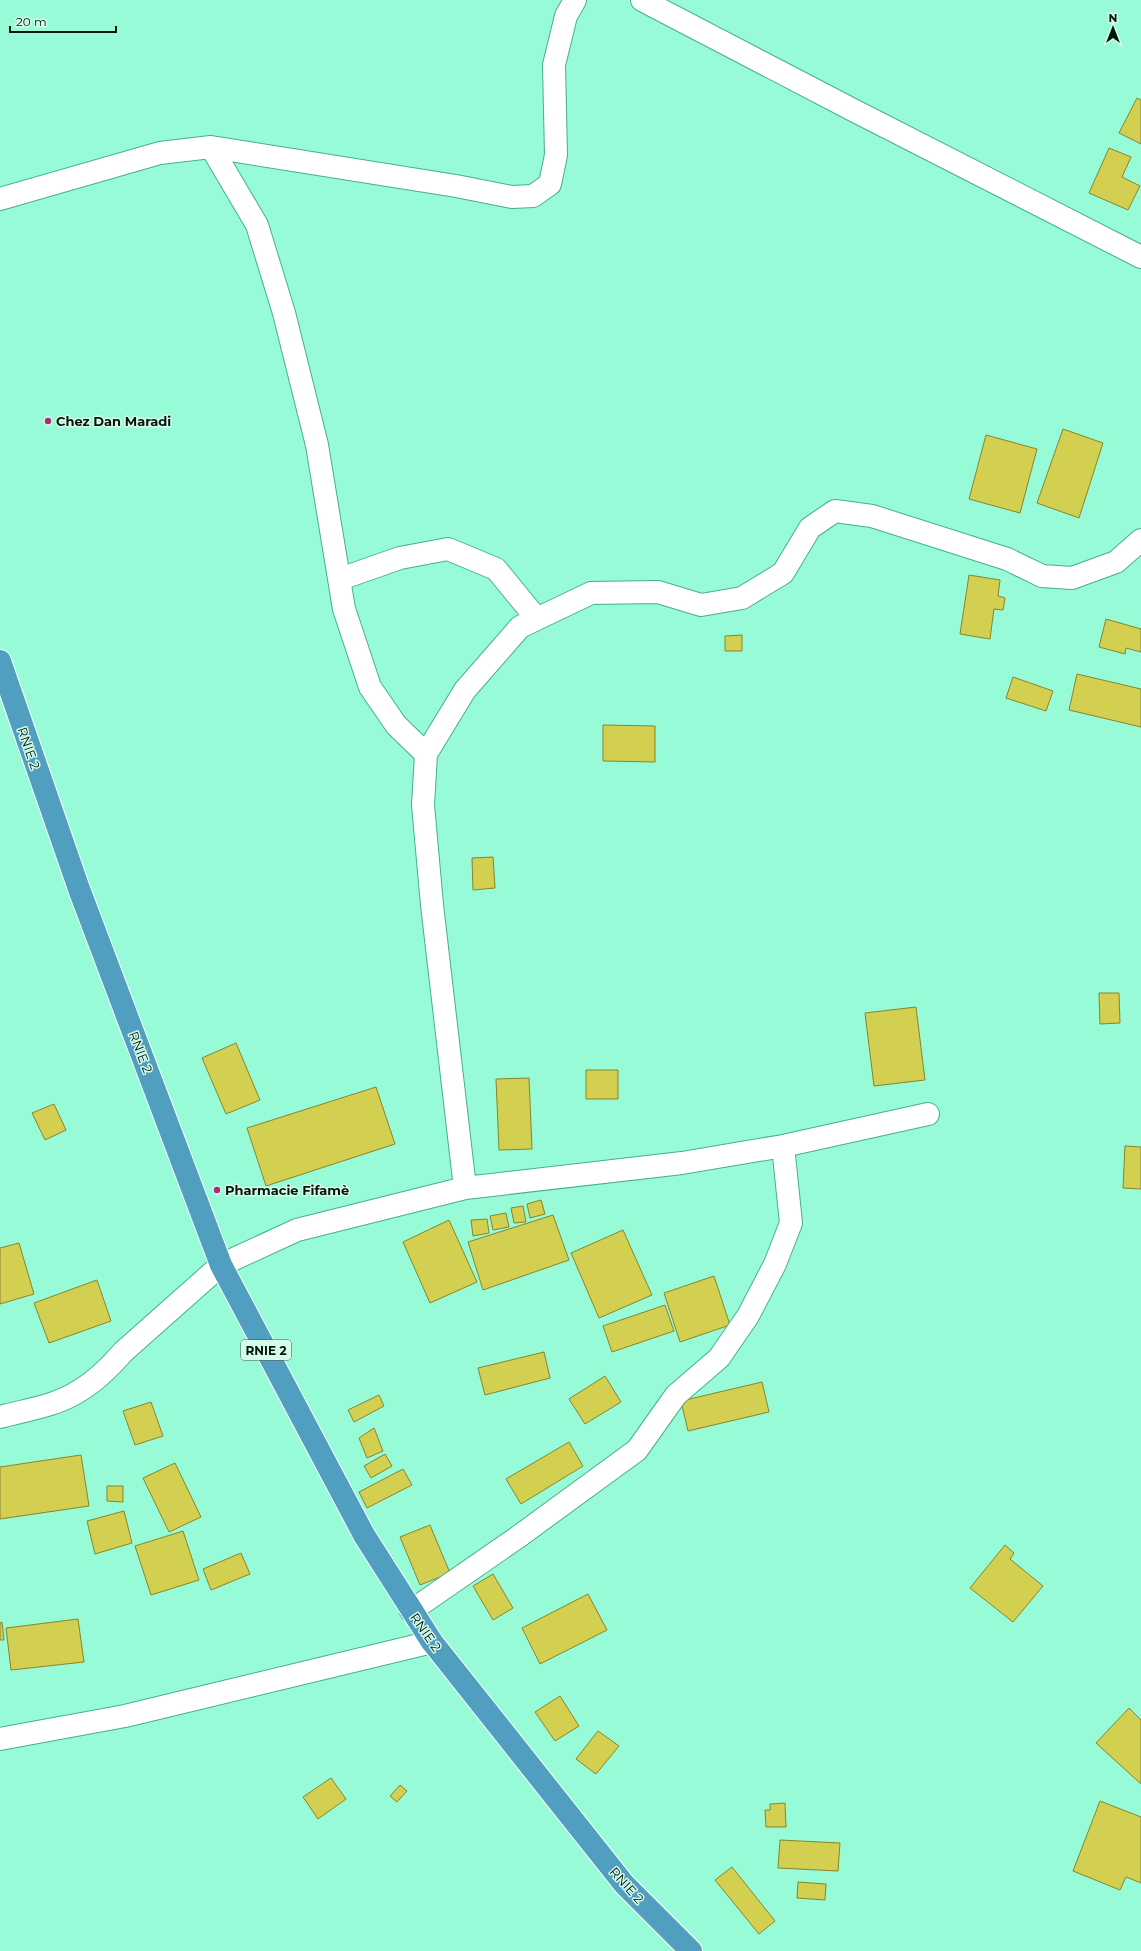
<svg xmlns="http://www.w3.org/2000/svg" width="1141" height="1951" viewBox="0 0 1141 1951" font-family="Montserrat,sans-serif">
<rect width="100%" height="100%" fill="#96fbd6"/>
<!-- building -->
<path fill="#d2cf51" stroke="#87852d" d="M1137,98L1141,100V144L1119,133Z
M1109,148L1131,157L1122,177L1140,186L1128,210L1089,193Z
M1063,429L1103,443L1079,518L1037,503Z
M986,435L1037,449L1020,513L969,499Z
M969,575L1000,580L998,596L1005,598L1003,610L994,609L990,639L960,634Z
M1106,619L1141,629V652L1126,648L1125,654L1099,647Z
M742,635V651H725V636Z
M1077,674L1141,689V727L1069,710Z
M1013,677L1053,691L1046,711L1006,698Z
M603,725L655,726V762L603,761Z
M493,857L495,888L473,890L472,858Z
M1099,993H1119L1120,1023L1100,1024Z
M916,1007L925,1080L874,1086L865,1013Z
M236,1043L260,1100L226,1114L202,1058Z
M586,1070H618V1099H586Z
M529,1078L532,1149L499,1150L496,1079Z
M376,1087L395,1144L266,1186L247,1128Z
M54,1104L66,1130L45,1140L32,1113Z
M1125,1146L1141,1147V1189L1123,1188Z
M541,1200L545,1214L530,1218L527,1204Z
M523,1206L526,1222L514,1223L511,1208Z
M506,1213L509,1227L493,1230L490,1216Z
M553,1215L569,1260L483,1290L468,1242Z
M487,1219L489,1233L473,1236L471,1220Z
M449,1220L477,1282L430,1303L403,1242Z
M623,1230L652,1295L599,1318L571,1253Z
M19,1243L34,1294L0,1304V1248Z
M714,1276L730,1325L680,1342L664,1293Z
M97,1280L111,1321L49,1343L34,1303Z
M665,1305L674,1331L612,1352L603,1326Z
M544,1352L550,1378L485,1395L478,1368Z
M605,1376L621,1402L585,1424L569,1399Z
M762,1382L769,1412L688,1431L681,1401Z
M379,1395L384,1406L354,1422L348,1410Z
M151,1402L163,1436L135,1445L123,1411Z
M374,1428L383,1451L367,1458L359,1438Z
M569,1442L583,1466L521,1504L506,1479Z
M385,1454L392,1466L371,1478L364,1466Z
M81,1455L89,1506L0,1519V1467Z
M175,1463L201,1517L169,1532L143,1478Z
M403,1469L412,1485L367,1508L359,1492Z
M107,1486H123V1502L107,1501Z
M124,1511L132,1543L95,1554L87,1521Z
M430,1525L450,1573L420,1585L400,1537Z
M183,1531L199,1580L151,1595L135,1546Z
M1005,1545L1014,1553L1010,1559L1043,1586L1013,1622L970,1588Z
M241,1553L250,1574L211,1590L203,1569Z
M493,1574L513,1608L493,1620L473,1586Z
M588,1594L607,1630L540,1664L522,1628Z
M78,1619L84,1662L11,1670L6,1628Z
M2,1622L4,1640H0V1623Z
M560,1696L579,1726L555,1741L535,1712Z
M1129,1708L1141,1720V1784L1096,1743Z
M598,1731L619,1746L596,1774L576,1759Z
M331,1778L346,1799L318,1819L303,1797Z
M400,1785L407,1791L397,1802L390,1796Z
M1100,1801L1141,1817V1883L1126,1877L1120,1890L1073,1871Z
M785,1803L786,1827H766L765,1810H770V1804Z
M780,1840L840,1843L838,1871L778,1868Z
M732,1867L775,1921L759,1934L715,1880Z
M798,1882L826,1884L825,1900L797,1898Z"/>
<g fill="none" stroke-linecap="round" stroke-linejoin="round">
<defs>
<path id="minor" d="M642,0L853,110L1141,257
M211,147L257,225L284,313L317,445L344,609L370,687L396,725L426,754
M0,199L160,153L211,147L456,186L512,197L533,196L550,184L556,155L554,65L566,16L575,0
M340,579L400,558L448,549L496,569L537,619
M465,1188L432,905L423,805L426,754L465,690L520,627L591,593L658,592L701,605L742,598L783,573L810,528L835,511L872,516L1007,559L1042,576L1072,578L1116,562L1141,540
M0,1417C26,1410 56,1406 79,1391C96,1381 110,1367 123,1352L221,1265L297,1230L465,1188L682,1163L783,1146L928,1114
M411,1611L518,1537L637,1450L676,1395L719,1358L748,1316L775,1264L791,1223L783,1146
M0,1739L125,1716L432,1642"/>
<path id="highway" d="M0,661L79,889L221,1265L364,1535L432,1642L624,1884L691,1951"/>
</defs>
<!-- minor casing -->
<use href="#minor" stroke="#48af8d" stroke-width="24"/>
<!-- highway casing -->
<use href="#highway" stroke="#fff" stroke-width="24"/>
<!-- minor -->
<use href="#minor" stroke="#fff" stroke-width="22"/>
<!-- highway -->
<use href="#highway" stroke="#509fc0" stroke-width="22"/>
</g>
<!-- markers -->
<g fill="#ab2b79" stroke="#d5fbeb" stroke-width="1.5">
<circle cx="48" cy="421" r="4"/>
<circle cx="217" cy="1190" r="4"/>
</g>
<g text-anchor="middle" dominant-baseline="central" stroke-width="3" stroke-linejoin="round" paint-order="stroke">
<!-- shield labels -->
<rect fill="#d5fbeb" stroke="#415a50" stroke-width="1" x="241" y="1340" width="50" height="20" rx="3"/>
<g font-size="12" font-weight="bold" fill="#01150d">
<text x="266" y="1350">RNIE 2</text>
</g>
<!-- poi labels -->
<g font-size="13" font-weight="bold" fill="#01150d" stroke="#d5fbeb" text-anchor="start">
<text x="56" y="421">Chez Dan Maradi</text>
<text x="225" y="1190">Pharmacie Fifamè</text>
</g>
<!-- street labels -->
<g font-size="13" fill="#01150d" stroke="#d5fbeb">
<text transform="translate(29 748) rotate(71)">RNIE 2</text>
<text transform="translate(141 1052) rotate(69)">RNIE 2</text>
<text transform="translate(426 1632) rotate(55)">RNIE 2</text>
<text transform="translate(627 1885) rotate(48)">RNIE 2</text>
</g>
</g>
<!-- north arrow -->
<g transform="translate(1113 28)" stroke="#d5fbeb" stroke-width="3" paint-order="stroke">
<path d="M0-3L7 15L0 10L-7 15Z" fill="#01150d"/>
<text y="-6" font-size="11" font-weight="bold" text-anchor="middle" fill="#01150d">N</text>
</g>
<!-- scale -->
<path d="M10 26v6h106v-6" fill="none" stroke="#01150d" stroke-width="2"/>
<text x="16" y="26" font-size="12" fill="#01150d" stroke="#d5fbeb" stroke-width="3" paint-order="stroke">20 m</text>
</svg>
